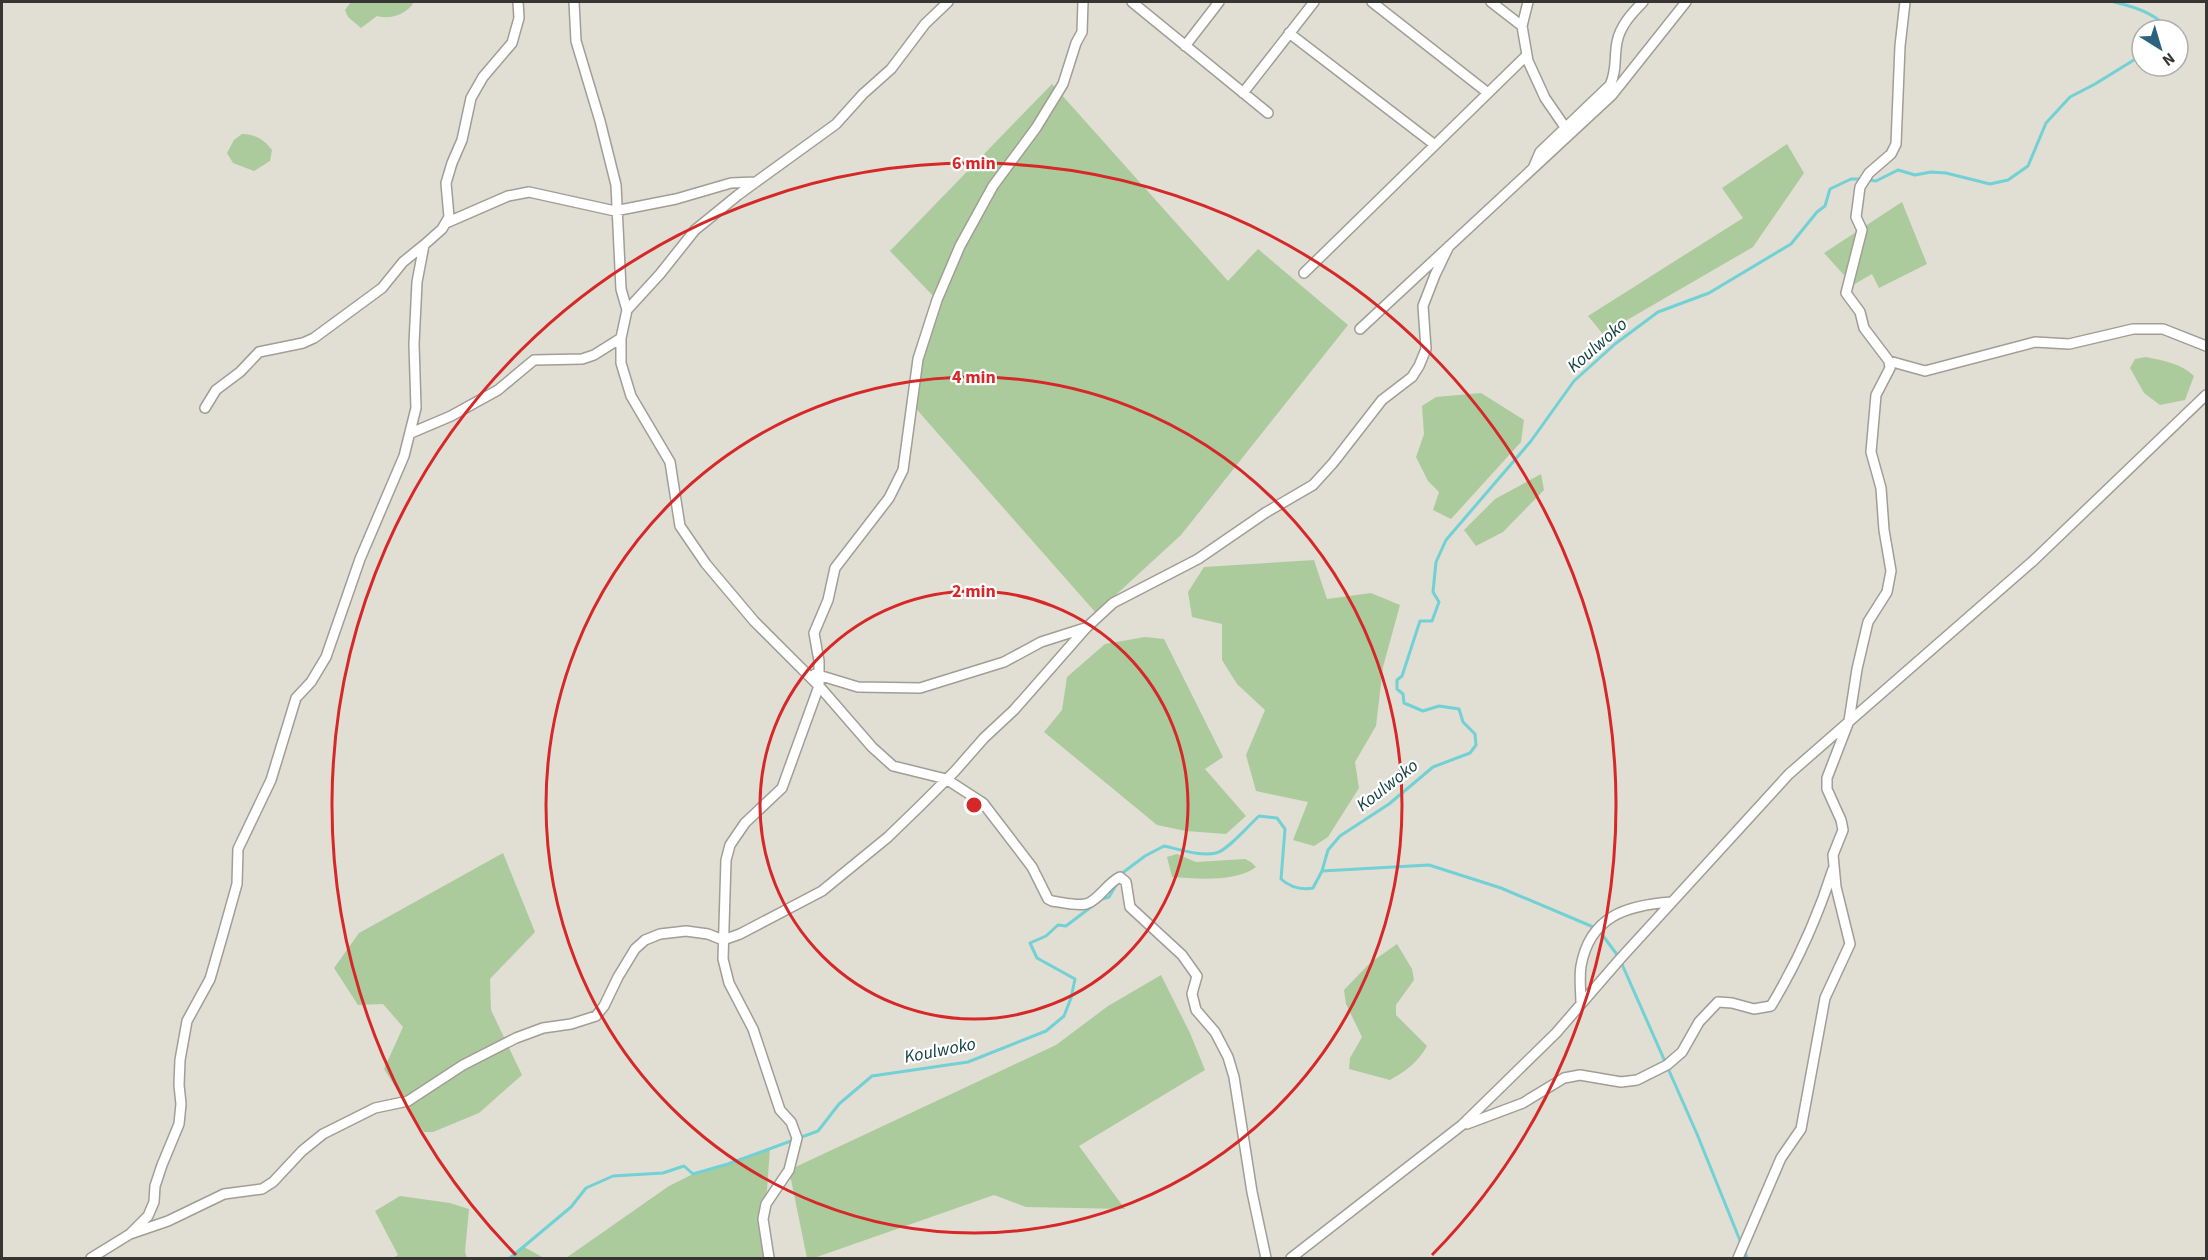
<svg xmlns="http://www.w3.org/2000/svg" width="2208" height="1260" viewBox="0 0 2208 1260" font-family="'Source Sans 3',sans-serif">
<rect width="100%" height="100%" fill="#e1ded4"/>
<path fill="#accb9d" d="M351,2H414C407,14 390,20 377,16L361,28L348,17L345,10Z
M1052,84L1228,281L1258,249L1348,325L1181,535L1096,613L911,403L937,300L890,251Z
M242,134C255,134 265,140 272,150L270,161L254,171L233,163L227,153L234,140Z
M1787,144L1804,173L1753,247L1603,334L1588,316L1743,218L1722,188Z
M1902,202L1927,264L1879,288L1872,274L1853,285L1824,253Z
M2146,357C2164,361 2180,363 2194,376L2185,400L2160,405L2144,393L2130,368L2135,359Z
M1481,393L1524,420L1521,442L1451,519L1433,510L1439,492L1428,481L1416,457L1424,434L1422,406L1436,397Z
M1541,474L1544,490L1503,532L1476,546L1464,530L1495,499Z
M1314,560L1327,599L1371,593L1400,605L1383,667L1376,726L1355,762L1359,788L1328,837L1314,846L1293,840L1308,802L1256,791L1246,755L1265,710L1237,684L1222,660V624L1192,617L1188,592L1204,567Z
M1145,637L1164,639L1223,757L1205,769L1246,816L1226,834L1186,831L1157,825L1044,732L1062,710L1067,677L1105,644Z
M503,853L535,932L490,979L491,1010L522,1075L479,1113L433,1132H424L384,1069L403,1027L383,1004L358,1005L334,968L359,933Z
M1177,854L1196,862L1245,859L1251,862L1256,867C1237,882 1196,879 1172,877L1167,857Z
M1397,944L1412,969L1414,980L1396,1005V1015L1427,1046C1418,1062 1406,1071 1390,1080L1349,1069L1350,1058L1362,1037L1346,1004L1344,990L1370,963Z
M1161,975L1190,1033L1205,1070L1079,1146L1125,1209L1026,1207L994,1195L814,1258H807L789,1170L1056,1045L1108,1006Z
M770,1148L766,1204L769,1258H566L669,1186L693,1174L728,1164Z
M400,1196L450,1203L469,1209L465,1252L467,1258H393L398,1255L375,1211Z
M524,1247L544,1258H510Z"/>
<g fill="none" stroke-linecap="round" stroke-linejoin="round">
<path stroke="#71d1d4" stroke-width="3" d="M2114,2C2132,6 2158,14 2168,30
M1868,180L1876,181L1898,170L1915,175L1931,172L1946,173L1990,184L2008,180L2028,166L2046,123L2070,97L2095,84L2142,55
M1322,871L1429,865L1501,888L1598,929L1618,956
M1121,874L1145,856L1164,846C1179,849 1200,857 1216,853C1228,850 1249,825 1259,816L1277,818L1285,829L1281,879C1290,887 1302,890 1313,888L1322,871L1328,850L1340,836L1389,804L1433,767L1470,753L1476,745L1475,734L1463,722L1459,709L1439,706L1423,711L1404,703L1403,694L1397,689V680L1402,676L1420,621H1432L1439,602L1433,592L1436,562L1446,540L1531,441L1574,381L1615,344L1658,312L1709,293L1791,244L1817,212L1825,206L1830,189L1851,179H1862
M1099,900L1109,897L1119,880
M1621,962L1697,1134L1741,1243
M1744,1249L1747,1258
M510,1258L571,1207L586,1188L613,1176L663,1173L684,1166L693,1174L728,1164L818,1131L839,1104L872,1076L968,1062L1046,1031L1064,1016L1071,998L1075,979L1037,958L1030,943L1046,936L1058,925L1066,926L1095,904"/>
<defs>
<path id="minor" d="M574,2L576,41L600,121L616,185L621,289L627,310L621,338V363L631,396L670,462L680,526L706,564L754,621L819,686L872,747L893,766L946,779L983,803L1032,867L1048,899L1052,901C1061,902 1076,906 1086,904C1099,900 1107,883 1120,877L1126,882L1130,907L1182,955L1197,976L1192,994L1196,1010L1215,1032L1228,1057L1234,1077L1252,1192L1266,1258
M1132,2L1268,113
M1372,2L1488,93
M1491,2L1522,26
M1528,2L1522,26L1528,61L1545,98L1567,130
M1289,33L1435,145
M1185,46L1219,2
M1243,93L1314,2
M1534,166L1540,152L1610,85C1617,71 1614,57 1617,42C1620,26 1632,13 1643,2
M446,223L508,196L529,192L615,211L676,199L731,183L756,182
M1304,273L1527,55
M627,310L660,274L695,230L738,195L836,124L863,94L891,69L925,24L948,2
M1360,329L1612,95L1686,2
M1889,361L1925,371L2035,342L2069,344L2133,329H2163L2206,346
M205,408L216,390L240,372L259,352L303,343L314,338L382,288L403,262L424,245
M411,433L451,416L498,390L534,360L582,359L594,355L621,338
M815,674L858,687L920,688L1004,662L1041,642L1085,628
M1581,1004C1581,992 1579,978 1581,966C1590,916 1627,905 1672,902
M1467,1124L1523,1103L1564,1078L1580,1075L1621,1082L1637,1080L1667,1065L1682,1052L1699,1022L1718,1002L1732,1003L1754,1009L1771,1006C1797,963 1818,916 1833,869
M130,1234L168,1221L224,1194L262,1189L273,1182L302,1151L323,1134L375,1108L408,1101L463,1065L516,1038L543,1028L571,1024L596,1016L604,1006L618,977L635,949L645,940L660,934L686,931L708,934L723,940L740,934L822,891L888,837L921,805L955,771L984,738L1014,710L1086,628L1113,603L1198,559L1265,513L1313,485L1333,463L1382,400L1412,377L1419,366L1426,349L1423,306L1435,275L1449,246
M91,1258L130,1234L148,1216L154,1202L155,1186L162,1165L179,1124L181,1104L179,1085L180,1060L187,1021L210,979L223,934L237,884L238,849L271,780L296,698L311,682L326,657L360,559L404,456L416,408L414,344L417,282L424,245L442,229L449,217L446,183L452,163L462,140L471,98L483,77L512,43L519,18L518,2
M769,1258L763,1219L766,1204L789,1170L797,1138L791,1122L780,1110L753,1029L729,983L723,959L726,860L730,845L745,823L782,788L819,686V661L814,633L828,600L835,568L889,498L903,470L918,359L937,300L960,246L993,186L1036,128L1063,84L1076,43L1082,32L1083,2
M1291,1258L1462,1125L1556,1033L1620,959L1789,774L2033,561L2206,395
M1738,1258L1781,1158L1801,1129L1825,998L1850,944L1836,887L1833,855L1843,830L1841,820L1827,789V778L1849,721L1857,669L1868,622L1887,592L1891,571L1884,530L1881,488L1871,452L1876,395L1890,368L1889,361L1864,328L1860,312L1846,293L1862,230L1856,217L1860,187L1869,173L1891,154L1896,144L1900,46L1905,2"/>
</defs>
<use href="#minor" stroke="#a19e95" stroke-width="12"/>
<use href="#minor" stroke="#fff" stroke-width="9"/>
</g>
<g fill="none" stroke="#d62828" stroke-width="3">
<circle cx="974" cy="805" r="214"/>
<circle cx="974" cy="805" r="428"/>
<path d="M516 1255A642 642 0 1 1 1432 1255"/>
</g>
<g text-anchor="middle" stroke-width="4.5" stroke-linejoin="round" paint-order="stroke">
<g font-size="18" font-style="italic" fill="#154243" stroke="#fff">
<text transform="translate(1597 345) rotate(-41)" y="6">Koulwoko</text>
<text transform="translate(1387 785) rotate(-38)" y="6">Koulwoko</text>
<text transform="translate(940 1050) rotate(-11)" y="6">Koulwoko</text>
</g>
</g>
<circle cx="974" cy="805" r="9" fill="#d62828" stroke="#fff" stroke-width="3"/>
<g font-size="18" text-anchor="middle" font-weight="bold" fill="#d62828" stroke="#fff" stroke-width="4.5" stroke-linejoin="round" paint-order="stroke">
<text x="974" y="169">6 min</text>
<text x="974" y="383">4 min</text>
<text x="974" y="597">2 min</text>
</g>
<rect width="2208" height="1260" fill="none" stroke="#363531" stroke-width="6"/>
<g transform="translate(2160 48) rotate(143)"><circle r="28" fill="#ffffff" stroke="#afaead" stroke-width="1.5"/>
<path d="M0-4.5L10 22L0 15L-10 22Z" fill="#2d627e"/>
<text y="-9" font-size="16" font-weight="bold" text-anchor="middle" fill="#363531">N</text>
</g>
</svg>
